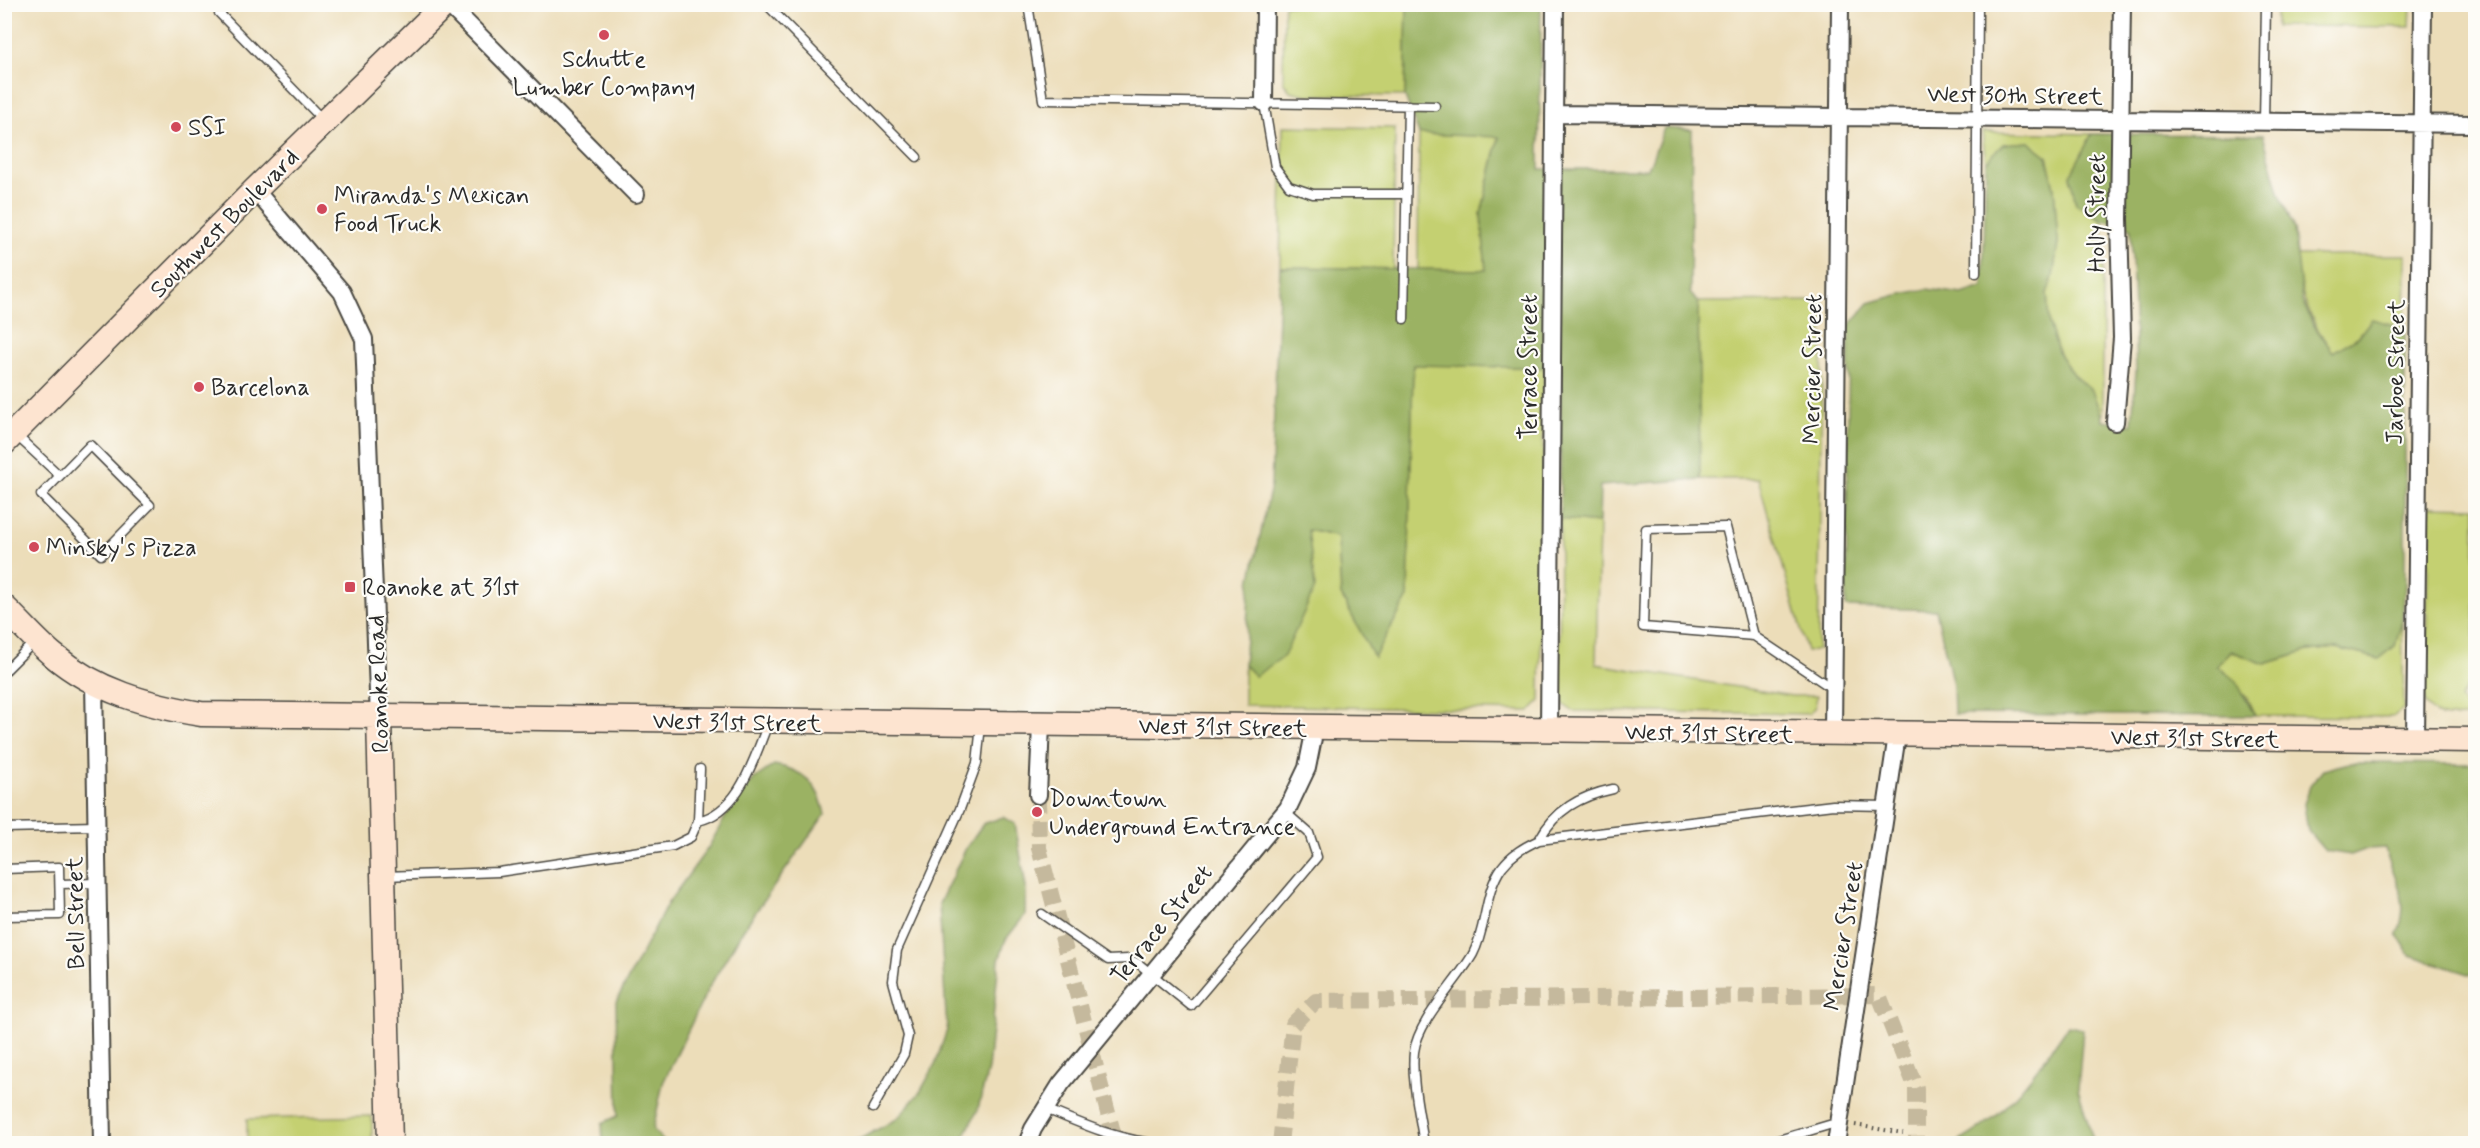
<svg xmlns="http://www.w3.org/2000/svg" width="2480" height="1148" viewBox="0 0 2480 1148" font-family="Mynerve,sans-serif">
<rect width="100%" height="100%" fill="#fdfcf7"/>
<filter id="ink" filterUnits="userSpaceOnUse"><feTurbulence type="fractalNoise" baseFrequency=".0167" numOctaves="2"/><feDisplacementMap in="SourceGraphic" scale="12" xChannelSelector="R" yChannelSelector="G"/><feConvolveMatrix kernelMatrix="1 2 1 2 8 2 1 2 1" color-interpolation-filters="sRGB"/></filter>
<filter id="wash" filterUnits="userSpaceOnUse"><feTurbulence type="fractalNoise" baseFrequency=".008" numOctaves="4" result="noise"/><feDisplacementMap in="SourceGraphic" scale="24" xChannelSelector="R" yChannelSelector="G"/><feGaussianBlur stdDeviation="1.35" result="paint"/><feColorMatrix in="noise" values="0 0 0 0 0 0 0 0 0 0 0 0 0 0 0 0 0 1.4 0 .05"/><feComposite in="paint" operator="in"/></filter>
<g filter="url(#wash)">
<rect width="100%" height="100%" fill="#ecddb9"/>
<path fill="#c4d071" stroke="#787e4e" stroke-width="1.5" d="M1284,5H1407L1405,96L1307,95L1290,91L1283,81Z
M2276,5H2411L2410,27L2276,26Z
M1283,126L1395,128L1393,269L1280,267Z
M1982,132L2092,134L2070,176L2076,204L2103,220V420L2092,391L2074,376L2059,354L2049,324L2047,293L2053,277L2058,242L2054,188L2047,156L2029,142L2003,144L1986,162Z
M1419,134L1499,136L1481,214L1486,270L1418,269Z
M2295,255H2406L2405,328L2372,319L2358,337L2333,353C2307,316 2302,299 2295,255Z
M1823,301L1818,650L1807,651L1758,479H1700L1698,302Z
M1413,365L1544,366L1540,701L1530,711L1244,705V665L1255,676L1307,530L1338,537L1341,595L1374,657L1408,597Z
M2429,506L2475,507V684L2468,686L2460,699L2472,716C2449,719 2442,722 2425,704Z
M1560,519L1599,523L1596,664L1792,696H1817L1815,707L1809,714L1573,711L1564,705L1559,693Z
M2402,621L2404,708L2393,717L2255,716L2247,698L2216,666L2231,651L2265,664L2308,651L2337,648L2379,659L2395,646Z
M372,1116V1143H247V1119Z"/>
<path fill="#9bb263" stroke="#636e47" stroke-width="1.5" d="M1407,5H1541L1539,169H1648L1664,128L1692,130L1690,293L1698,302L1700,479L1600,486L1599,523L1560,519L1561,368L1413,365L1408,597L1374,657L1341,595L1338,537L1308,530L1315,588L1284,656L1255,676L1244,665L1250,582L1271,486L1280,267L1486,270L1481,214L1499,137L1419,134L1405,96Z
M2092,134L2263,135L2280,195L2294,228L2302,300L2313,324L2333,352L2358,337L2372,319L2405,328V585L2402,621L2395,646L2379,659L2337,648L2308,651L2265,664L2231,651L2217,666L2236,681L2255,716L1954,714L1953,685L1936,610L1846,607L1849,326L1869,303L1897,295L1927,289L1962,294L1983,287L1986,162L2003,144L2029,142L2047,156L2054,188L2058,242L2053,277L2047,293L2049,324L2059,354L2074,376L2092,391L2103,420L2132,424L2136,371L2131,228L2103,220L2076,204L2070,176Z
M2349,763L2475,764V976L2410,955L2397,934C2412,899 2394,882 2385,848L2367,849L2351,855L2325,851L2308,831L2304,804L2310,786L2323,770Z
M774,765C805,770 818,784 825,814L743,930L708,989L663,1083L653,1129L665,1143H603L602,1123L618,1116L616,1002L668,903L708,848L731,807L754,779Z
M1003,817L1015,824L1026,887L1025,915L1006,939L999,960L988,1069L978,1109L961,1143H842L860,1139L897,1119L920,1092L935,1065L947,1030L939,904L966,848L983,824Z
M2068,1026L2083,1029L2078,1089L2094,1143H1956C2006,1117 2037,1071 2068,1026Z"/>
</g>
<g filter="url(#ink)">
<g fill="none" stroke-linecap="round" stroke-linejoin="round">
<path stroke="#c5b99d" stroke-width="16" stroke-dasharray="16 8" stroke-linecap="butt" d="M1038,795L1039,848L1116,1144
M1280,1144L1293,1024L1316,1001L1879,995L1916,1088V1144"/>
<defs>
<path id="lane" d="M228,4L219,13L323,120
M766,4L917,157
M1028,4L1043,100L1435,106
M1264,103L1275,167L1289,186L1313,194H1406
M2264,122L2266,4
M1976,273L1978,4
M1404,319L1408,105
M16,435L59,475
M90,445L150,505L101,555L41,495Z
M1754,636L1643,627L1646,529L1726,527L1754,636L1833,689
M4,672L35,641
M698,821C740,811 753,760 768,724
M4,828L97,826
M1539,840C1555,810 1580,796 1613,789
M4,869L59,867L60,915L4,916
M384,876L499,872L673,846L691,837L698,821L700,769
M60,884L98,883
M1042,914L1108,960L1128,959L1139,964L1191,1006L1317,857L1309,833L1285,812
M873,1108L904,1054L908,1036L893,981L897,950L960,809L977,763L981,725
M1046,1109C1084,1125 1120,1141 1162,1144
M1283,1144H1315
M1424,1144C1420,1117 1411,1079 1414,1052C1418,1020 1457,982 1473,954C1487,927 1484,892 1502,867C1512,854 1524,847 1539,840L1833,805L1887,806
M1765,1144L1839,1122"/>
<path id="street" d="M448,4L636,194
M1264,103L1265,4
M1554,114L2476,124
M255,190L342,292L364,339L379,718
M2115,422L2122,338L2119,219L2122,4
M94,682L102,1144
M1549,731L1555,4
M1833,734L1840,4
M2415,740L2423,4
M1038,795L1041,725
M1027,1144L1033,1129L1061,1084L1288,808L1307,768L1315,728
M1836,1144L1897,735"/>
<path id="secondary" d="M4,443L255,190L445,4
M4,607C21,623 36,641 53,655C96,691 147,705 201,714L2476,740
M379,718L390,1144"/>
</defs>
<use href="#lane" stroke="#484640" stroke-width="11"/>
<use href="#street" stroke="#484640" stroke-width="20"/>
<use href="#secondary" stroke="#484640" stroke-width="27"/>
<path stroke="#484640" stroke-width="4" stroke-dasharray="1.5 4.5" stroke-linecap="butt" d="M1855,1125L1903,1133"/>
<use href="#lane" stroke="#fff" stroke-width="8"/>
<use href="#street" stroke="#fff" stroke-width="16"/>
<use href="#secondary" stroke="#fde4d0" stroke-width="24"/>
</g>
</g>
<g fill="#d1495b" stroke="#fdfcf7" stroke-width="2">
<circle cx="604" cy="35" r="6"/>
<circle cx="176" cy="127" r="6"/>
<circle cx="322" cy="209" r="6"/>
<circle cx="199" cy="387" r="6"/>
<circle cx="34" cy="547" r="6"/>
<rect x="344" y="581" width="12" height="12" rx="3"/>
<circle cx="1037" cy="812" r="6"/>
</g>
<g text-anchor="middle" stroke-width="4.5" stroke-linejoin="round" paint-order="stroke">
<g font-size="24" fill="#2b2b2b" stroke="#fdfcf7" text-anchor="start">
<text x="604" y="67" text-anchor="middle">Schutte<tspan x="604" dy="28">Lumber Company</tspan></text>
<text x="188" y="135">SSI</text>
<text x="334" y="203">Miranda's Mexican<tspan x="334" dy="28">Food Truck</tspan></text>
<text x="211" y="395">Barcelona</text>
<text x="46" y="555">Minsky's Pizza</text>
<text x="362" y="595">Roanoke at 31st</text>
<text x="1049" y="806">Downtown<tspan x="1049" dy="28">Underground Entrance</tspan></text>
</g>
<g font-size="24" fill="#2b2b2b" stroke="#fdfcf7">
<text transform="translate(2015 95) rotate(1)" y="8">West 30th Street</text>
<text transform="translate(2096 213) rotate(-90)" y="8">Holly Street</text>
<text transform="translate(224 223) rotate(-45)" y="8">Southwest Boulevard</text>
<text transform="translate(1528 367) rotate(-90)" y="8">Terrace Street</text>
<text transform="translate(1812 369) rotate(-89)" y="8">Mercier Street</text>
<text transform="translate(2395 372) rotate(-89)" y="8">Jarboe Street</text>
<text transform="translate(378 684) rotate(-92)" y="8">Roanoke Road</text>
<text transform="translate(737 722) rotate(1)" y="8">West 31st Street</text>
<text transform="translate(1223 727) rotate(1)" y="8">West 31st Street</text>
<text transform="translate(1709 733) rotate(1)" y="8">West 31st Street</text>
<text transform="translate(2195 738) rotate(1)" y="8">West 31st Street</text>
<text transform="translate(75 913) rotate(-91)" y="8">Bell Street</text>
<text transform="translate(1161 924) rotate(-51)" y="8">Terrace Street</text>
<text transform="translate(1843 936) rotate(-81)" y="8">Mercier Street</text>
</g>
</g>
<rect width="2480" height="1148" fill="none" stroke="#fdfcf7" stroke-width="24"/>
</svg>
